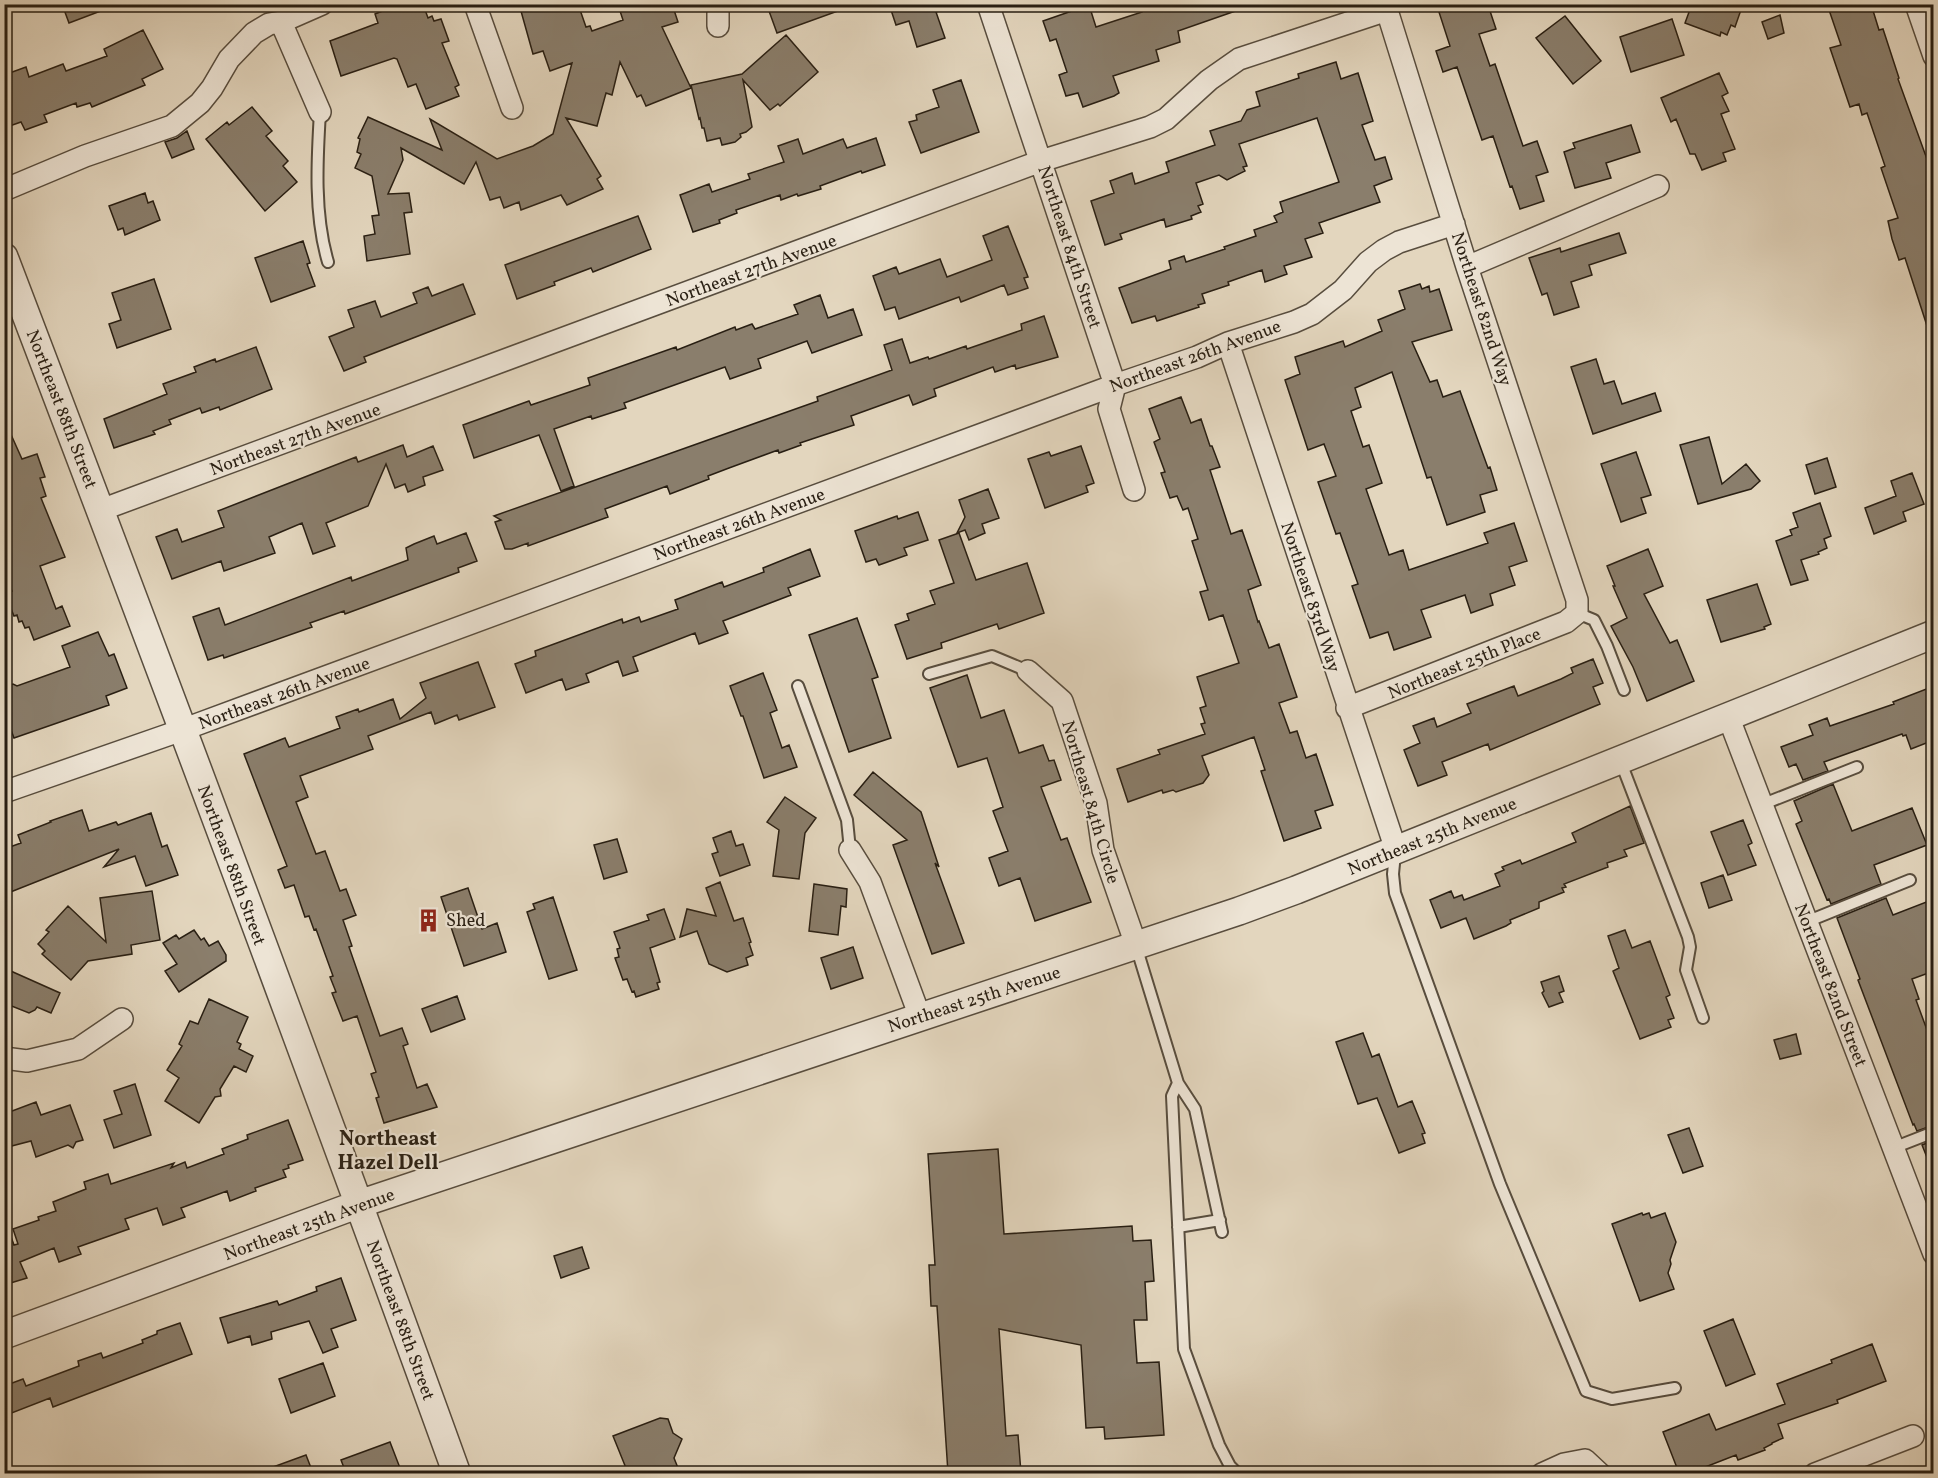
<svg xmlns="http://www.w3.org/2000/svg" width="1938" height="1478" viewBox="0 0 1938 1478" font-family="Vollkorn,serif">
<rect width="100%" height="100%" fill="#e3d6be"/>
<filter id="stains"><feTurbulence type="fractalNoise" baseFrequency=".00333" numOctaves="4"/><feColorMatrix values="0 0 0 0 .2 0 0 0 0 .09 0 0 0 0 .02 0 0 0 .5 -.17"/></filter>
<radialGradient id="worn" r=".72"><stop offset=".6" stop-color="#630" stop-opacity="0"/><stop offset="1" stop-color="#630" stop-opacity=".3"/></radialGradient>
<path fill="#8a7e6c" stroke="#291f13" stroke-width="1.5" d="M62,4H114V6L69,23Z
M400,4H423L428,18L432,16L434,21L441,19L449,41L442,43L459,85L455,87L459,96L426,109L416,84L408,87L397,59L394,58L341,76L330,41L378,23L375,14Z
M519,4H578L586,27L590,26L592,31L623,20L620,11L637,4H672L678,22L662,27L691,88L646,106L641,95L637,97L620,62L612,95L606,93L597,126L566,118L601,176L597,179L603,189L567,205L561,195L521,210L519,202L504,208L500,197L490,200L476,162L464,184L401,148L403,160L388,194L409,193L412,212L404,213L410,254L367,261L364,236L375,234L372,216L379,215L372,176L355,168L361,154L357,152L360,139L358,138L368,117L442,150L430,119L497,159L533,146L553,134L572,63L550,71L543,51L533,54Z
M774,4H849V7L777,33L769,11L775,9Z
M889,4H948L949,7L936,12L945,38L917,47L909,21L896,25Z
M1140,4H1246L1247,7L1178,31L1180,42L1156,50L1159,61L1113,76L1119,93L1114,96L1083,107L1078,93L1066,96L1059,75L1067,72L1056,39L1050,41L1043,21L1089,5L1096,27L1142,12Z
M1451,4H1469L1471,10L1488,5L1496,29L1479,34L1490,66L1495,64L1523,146L1537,141L1548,172L1536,176L1544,201L1520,209L1512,186L1510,187L1493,136L1482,140L1457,67L1443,72L1436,51L1450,46L1438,9Z
M1692,4H1743L1735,27L1731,25L1727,35L1721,32L1720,36L1685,23Z
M1827,4H1871L1879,30L1883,29L1899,78L1898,79L1932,173H1931L1934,181V334L1930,335L1905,258L1899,260L1892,239L1888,221L1898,218L1881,168L1885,166L1867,113L1862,115L1859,104L1850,107L1830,48L1841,45Z
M1780,15L1784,33L1768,39L1762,22Z
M1565,16L1601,61L1573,84L1536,38Z
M1672,19L1684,55L1631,72L1620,37Z
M143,30L163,69L142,79L145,85L92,107L90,103L77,107L76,103L44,115L47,122L25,130L21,122L4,128V75L26,67L29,77L63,64L66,71L107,56L104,49Z
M786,35L818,72L780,106L778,104L770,110L743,80L752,127L746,132L740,134L741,137L735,142L722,145L720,138L707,141L704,128H702L700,118L699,119L691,85L742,74Z
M1336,62L1341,79L1358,73L1373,121L1362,125L1375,160L1385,157L1392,179L1374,186L1380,202L1319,223L1323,233L1305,239L1312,257L1284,266L1287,274L1265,282L1262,270L1228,282L1229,285L1202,294L1205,303L1198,305L1199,307L1157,321L1155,316L1132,323L1119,288L1171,269L1169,261L1184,256L1186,262L1225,249L1224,247L1256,236L1254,230L1277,222L1274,216L1283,212L1280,202L1339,182L1317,118L1239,144L1247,166L1243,167L1245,171L1227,180L1219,175L1196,183L1203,204L1198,206L1201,212L1191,216L1192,219L1166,227L1164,219L1120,234L1122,239L1105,245L1091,201L1114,193L1110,181L1132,173L1135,184L1169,172L1166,162L1215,145L1210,131L1241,121L1247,110L1260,106L1256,92L1299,78L1298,74Z
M1719,73L1728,93L1722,96L1729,111L1721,114L1735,149L1723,153L1726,161L1702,170L1695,154H1690L1676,119L1671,122L1661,98Z
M961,80L979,132L921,153L909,122L917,120L916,115L939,107L933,90Z
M252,107L272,131L266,136L288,161L283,166L297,182L265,211L206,139L227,122L229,125Z
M1631,125L1640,152L1606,163L1611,178L1575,188L1564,152L1575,148L1573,143Z
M187,131L194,149L172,158L165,142L177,138Z
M876,138L885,165L862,173L861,171L820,186L821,189L798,196L797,194L781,200L780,195L736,210L737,213L719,220L720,223L693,232L680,195L709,184L712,192L750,179L748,174L784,162L778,146L798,139L803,154L843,139L847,148Z
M145,193L148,203L153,201L160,220L125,235L123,228L118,230L109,206Z
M638,216L651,249L593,272L591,268L554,282L555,285L517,299L505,265Z
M1008,226L1028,277L1024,278L1028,288L1008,295L1004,285L961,302L959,297L899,319L895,307L885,310L873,276L896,267L899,274L940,259L947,277L992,260L983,236Z
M1619,233L1626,253L1589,265L1592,275L1571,282L1579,307L1554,315L1547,293L1542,295L1529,258L1560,248L1561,252Z
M303,241L310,263L307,264L315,286L271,302L255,258Z
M154,279L171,329L117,348L109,324L121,320L112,293Z
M463,284L475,314L364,357L366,362L344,371L329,337L354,327L348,310L375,301L381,317L417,303L413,293L428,287L432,296Z
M1420,284L1422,289L1429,286L1430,292L1439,289L1452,330L1412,342L1430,382L1437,380L1443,397L1460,391L1488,468L1490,467L1497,490L1480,495L1485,512L1447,525L1431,477L1427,478L1392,372L1355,388L1361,407L1351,411L1363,447L1369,445L1382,483L1366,489L1389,555L1403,550L1409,570L1488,543L1484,533L1514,523L1527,561L1509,567L1515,585L1490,594L1493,605L1471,613L1465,595L1421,610L1431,637L1394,650L1388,632L1370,638L1352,586L1358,584L1340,533L1336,534L1318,482L1336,476L1324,444L1308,450L1285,380L1300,374L1295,357L1343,341L1345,347L1382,331L1378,320L1405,309L1399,291Z
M820,295L828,318L853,309L862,335L812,353L807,341L758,359L761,368L730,379L725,367L624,403L626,408L592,419L591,416L554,429L574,486L561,491L539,435L474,458L463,425L529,401L531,405L590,385L588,378L676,347L677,350L735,327L736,330L752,324L755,329L798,314L794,305Z
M1044,316L1058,357L1016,369L1015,365L995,372L993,367L934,389L936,396L913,405L909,395L851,416L854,425L800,443L801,445L779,453L778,450L729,468L708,476L709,479L670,494L667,486L605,509L608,517L528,546V543L512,549H505L495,522L501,520L494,516L818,401L817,397L892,370L884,345L902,339L910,363L928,357L929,359L966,346L967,349L1022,330L1021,324Z
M256,347L272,389L220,410L219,407L202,413L200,408L169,420L171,424L153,431L155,434L114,448L104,419L167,394L163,384L196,372L194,367L215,359L216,362Z
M1596,359L1604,384L1614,381L1622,404L1655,393L1661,411L1593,434L1571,367Z
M1181,397L1191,423L1201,419L1210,446H1212L1220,467L1210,470L1231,534L1242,530L1261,585L1248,590L1258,622L1259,621L1269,648L1279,644L1297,697L1279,703L1290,733L1297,731L1306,758L1316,754L1333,805L1315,811L1321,828L1284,841L1261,771L1265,770L1254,737L1202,756L1209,775L1203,783L1176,792L1173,790L1163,793L1162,790L1128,802L1117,769L1160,754L1158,750L1205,734L1201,724L1205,723L1200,708L1206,706L1197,677L1239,663L1223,615L1209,620L1200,592L1208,590L1192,541L1198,539L1188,508L1183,510L1177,496L1170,498L1161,473L1165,472L1154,442L1160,439L1149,409Z
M4,419L22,459L37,454L45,477L40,478L46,496L41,498L65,557L40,566L56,609L62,606L70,626L34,640L29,627L25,628L22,621L19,622L17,615L14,616L5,594L12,591L4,573Z
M1709,437L1722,484L1746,464L1760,481L1751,489L1698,504L1680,445Z
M403,445L407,457L433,446L443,470L423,477L425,485L408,492L405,484L395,488L386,464L368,506L326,523L335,546L313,554L302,523L269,537L275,553L224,571L221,561L172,579L156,537L177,529L182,542L224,527L218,511L356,457L358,462Z
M1081,446L1094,483L1086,486L1088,492L1045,508L1028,459L1049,452L1051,456Z
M1636,452L1651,495L1641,498L1646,513L1621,522L1601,464Z
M1827,458L1836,487L1815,494L1806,465Z
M1912,473L1924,504L1903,512L1906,521L1874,534L1865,508L1896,496L1891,481Z
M988,489L999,518L982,524L985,533L969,540L965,530L957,533L965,517L959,500Z
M1820,503L1831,536L1824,539L1827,548L1818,552L1819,554L1801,560L1808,580L1791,585L1776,541L1792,535L1790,530L1798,527L1793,513Z
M918,512L928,540L904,548L907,555L879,565L876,559L866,562L855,531L897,516L898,519Z
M466,533L477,561L458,568L459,572L345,614L344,611L310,623L312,627L224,658L223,655L208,660L193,617L219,608L225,625L351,577L352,581L408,560L406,548L414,544L434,536L437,544Z
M959,533L976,580L1027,563L1044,613L999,629L997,624L941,643L942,648L907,659L895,625L909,620L907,614L935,604L930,591L954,583L939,540Z
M810,549L820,576L788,588L791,595L723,621L728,633L699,644L695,633L633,657L638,671L623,676L618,661L586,674L589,682L566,690L562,679L526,693L515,664L536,656L535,651L622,619L623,623L639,617L641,622L678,609L675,600L722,582L724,587L764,572L763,568Z
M1648,549L1663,586L1644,594L1670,643L1677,640L1694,681L1647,701L1633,667L1611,626L1627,618L1613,586H1615L1607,566Z
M1757,584L1771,624L1764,627L1765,629L1721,642L1707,600Z
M857,618L878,677L872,679L891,738L849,752L809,635Z
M98,632L109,656L114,654L127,688L106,696L109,705L14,738L4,711V687L13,684L17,686L70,667L62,646Z
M1593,659L1603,683L1593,687L1600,704L1490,750L1488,744L1442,762L1447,775L1418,786L1404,750L1420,743L1413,726L1434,718L1437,727L1471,713L1467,704L1514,686L1518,696L1561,679L1573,673L1571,668Z
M478,662L495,707L459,720L457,715L435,724L431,712L368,736L373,749L300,776L308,797L296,802L316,854L325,851L340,891L346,889L355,913L356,915L343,920L352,946L349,947L380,1036L402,1028L408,1044L403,1046L417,1088L427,1084L437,1107L384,1123L376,1098L379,1097L371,1074L376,1072L357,1016L343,1021L332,993L336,992L330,977L333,976L316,929L314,930L309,916L305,917L294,885L285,888L278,870L287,866L244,754L285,738L289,747L340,728L336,717L358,709L359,712L393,699L400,719L426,698L420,683Z
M763,673L777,710L770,713L782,748L789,745L797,767L764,778L743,716H741L730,686Z
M967,675L981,718L1004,710L1019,753L1043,745L1049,761L1054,760L1061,780L1041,787L1061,840L1067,838L1091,902L1035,921L1020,878L999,886L989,858L1008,851L993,811L1003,807L987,758L958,767L930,688Z
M1934,686V740L1911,749L1906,735L1903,736L1902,734L1824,762L1828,771L1803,780L1796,764L1789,767L1781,747L1813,735L1809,725L1827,718L1830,726L1894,704L1893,702Z
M873,772L921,812L939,867L935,863L964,943L932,954L893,845L907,840L854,795Z
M1833,784L1852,831L1912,808L1927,845L1874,865L1881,884L1831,904L1829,899L1827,900L1796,824L1802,821L1794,801Z
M785,797L816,818L805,833L799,879L773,876L779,830L767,822Z
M1630,806L1644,843L1624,850L1627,856L1607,863L1608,867L1564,884L1566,887L1562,888L1564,892L1539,902V908L1510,920L1511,923L1506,926L1474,939L1466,918L1441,928L1430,900L1451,891L1454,898L1462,895L1464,900L1500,886L1495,874L1504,870L1502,867L1520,860L1522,864L1576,842L1572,833Z
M82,810L89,831L116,822L118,825L151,813L162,847L167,845L178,875L146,886L135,856L104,867L119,849L8,893L4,884V849L21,843L18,835L51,822L50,821Z
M1743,820L1752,843L1748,845L1756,865L1728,875L1711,832Z
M731,831L736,846L743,844L750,865L720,876L712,854L718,852L713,838Z
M617,839L627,872L604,879L594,845Z
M1723,875L1732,900L1709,908L1701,883Z
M720,882L734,921L743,918L751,942L749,943L753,955L746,958L748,965L727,972L709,964L697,931L680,937L687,909L716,916L706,888Z
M814,884L847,889L846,907L841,906L838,935L809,931Z
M468,888L482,929L497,923L506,952L464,966L441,897Z
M152,891L160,940L131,945L132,954L88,961L71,980L42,954L45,951L38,944L49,932L46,930L68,906L106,942L100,898Z
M553,897L577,970L549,979L527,912L535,909L533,904Z
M1886,898L1893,915L1934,899V971L1912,979L1919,999L1916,1000L1934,1049V1125L1917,1131L1914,1124L1913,1125L1858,980L1860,979L1837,918Z
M664,909L675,939L650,948L660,982L657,983L659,989L636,997L634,991L632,992L627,979L623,980L615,958L619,957L617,949L620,948L614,932L649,920L647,915Z
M194,930L201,940L204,938L209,946L218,941L226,955V961L179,992L165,971L177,964L163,943L176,935L179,939Z
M1625,930L1632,948L1650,941L1670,995L1666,997L1674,1018L1668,1020L1671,1027L1640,1039L1613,971L1619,968L1608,936Z
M853,947L863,978L831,989L821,958Z
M4,968L60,993L51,1013L37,1007L35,1010L29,1013L4,1003Z
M1559,976L1564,991L1559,993L1563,1002L1549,1007L1542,993L1544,991L1541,982Z
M457,996L465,1019L431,1032L422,1009Z
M209,999L248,1017L237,1042L241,1044L239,1049L253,1056L246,1072L234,1066L220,1089L221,1096L215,1097L199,1123L165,1101L179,1078L167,1070L182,1046L179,1044L190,1021L198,1024Z
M1363,1033L1372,1057L1379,1054L1398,1107L1412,1101L1425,1133L1422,1134L1425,1143L1399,1153L1377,1098L1358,1104L1336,1042Z
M1796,1034L1801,1054L1780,1059L1774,1040Z
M135,1084L151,1135L114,1148L104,1120L122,1114L114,1091Z
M36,1102L41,1115L70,1105L83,1140L76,1142L73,1148L68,1145L36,1157L31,1141L4,1148V1114Z
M288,1120L303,1160L288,1165L289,1168L283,1170L286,1177L255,1188L256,1191L230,1201L227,1191L181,1208L185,1217L163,1225L157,1208L125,1219L129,1229L78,1247L81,1254L59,1262L54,1248L20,1262L27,1278L4,1285V1224L6,1223L14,1245L18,1244L13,1229L39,1220L38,1217L56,1211L53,1202L86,1189L84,1182L108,1174L111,1184L174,1163L171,1168L185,1162L187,1168L224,1154L222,1149L248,1139L247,1135Z
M1689,1128L1703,1166L1683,1173L1668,1135Z
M1934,1140V1170H1932L1922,1145Z
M998,1149L1004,1234L1132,1226L1133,1241L1151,1240L1154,1281L1145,1282L1147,1320H1134L1137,1363L1159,1362L1164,1435L1105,1439L1104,1427L1086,1428L1081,1345L999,1329L1006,1436L1018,1435L1021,1473H948L937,1306H931L929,1265H935L928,1154Z
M1642,1213L1643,1215L1649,1213L1651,1218L1665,1213L1676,1242L1670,1260L1671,1264L1668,1273L1674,1289L1640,1301L1612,1224Z
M582,1247L589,1268L561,1278L554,1256Z
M341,1278L356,1320L331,1329L338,1347L323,1353L309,1321L271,1332L272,1339L252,1345L250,1336L228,1343L220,1318L277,1301L279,1305L317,1291L316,1287Z
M1733,1319L1755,1374L1726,1386L1704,1331Z
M180,1323L192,1354L53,1407L50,1398L4,1416V1386L23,1379L26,1386L79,1366L78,1361L101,1353L103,1358L143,1343L142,1340L157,1334V1331Z
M1872,1344L1886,1381L1837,1400L1838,1403L1778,1424L1783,1438L1772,1443V1444L1764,1448L1765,1450L1738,1460L1736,1455L1690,1473H1679L1663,1432L1709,1414L1716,1430L1785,1404L1777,1384L1832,1363L1831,1360Z
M323,1363L335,1396L291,1413L279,1379Z
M660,1418L668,1419L673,1433L682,1439L674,1458L680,1473H628L613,1436Z
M390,1442L400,1468L385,1473H346L341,1460Z
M306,1455L313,1473H262V1471Z"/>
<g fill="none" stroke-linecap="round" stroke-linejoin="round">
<defs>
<path id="service" d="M320,112C317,161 314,215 328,262
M1577,613L1594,620L1607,646L1624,690
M929,674L992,656L1028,671
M798,686L847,820L850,850
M1620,760L1688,937L1690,947L1686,970L1703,1018
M1761,805L1857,767
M1395,853L1393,874L1395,893L1500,1184L1586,1391L1612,1399L1675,1388
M1806,922L1910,880
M1136,946L1178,1083L1195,1109L1222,1232
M1178,1083L1172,1096L1184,1349L1219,1445L1230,1466L1238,1474
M1893,1148L1934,1132
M1178,1227L1220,1220"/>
<path id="minor" d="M475,4L512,108
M988,4L1115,385L1109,409L1134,490
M1916,4L1934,56
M281,22L320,112
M718,26V4
M4,190L85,156L172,126L200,103L212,88L229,59L254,33L269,24L281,22L322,4
M1467,267L1658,186
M1228,343L1396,850
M101,510L1041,161L1150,127L1166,119L1209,80L1239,59L1387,10
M1028,671L1062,701L1096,803L1103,850L1136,945
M1347,708L1566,622L1577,613V600L1467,267L1385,4
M1728,716L1934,1254
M4,792L182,730L1115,385L1197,357L1228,343L1294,322L1312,314L1343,290L1368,262L1384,250L1399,242L1454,224
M850,850L870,882L920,1017
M4,1058L27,1061L78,1049L122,1019
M1542,1474L1564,1464L1585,1460L1600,1474
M1815,1474L1913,1436"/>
<path id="tertiary" d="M4,257C158,661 310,1067 457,1474
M4,1335L359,1204L1239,911L1296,890L1934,634"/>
</defs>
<use href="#service" stroke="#584d3e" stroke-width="14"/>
<use href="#minor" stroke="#584d3e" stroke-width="24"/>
<use href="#tertiary" stroke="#584d3e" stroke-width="30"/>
<use href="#service" stroke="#ede4d5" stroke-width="10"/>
<use href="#minor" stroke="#ede4d5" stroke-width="21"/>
<use href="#tertiary" stroke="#ede4d5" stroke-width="27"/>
</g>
<defs>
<symbol id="building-bare" viewBox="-9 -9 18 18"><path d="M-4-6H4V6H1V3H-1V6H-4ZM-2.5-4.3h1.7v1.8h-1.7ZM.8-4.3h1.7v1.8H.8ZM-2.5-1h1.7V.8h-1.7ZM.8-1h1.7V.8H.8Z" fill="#8f2418" stroke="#ede4d5" stroke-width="2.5" paint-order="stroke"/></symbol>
</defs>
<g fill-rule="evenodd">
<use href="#building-bare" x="412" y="904" width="33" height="33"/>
</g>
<g text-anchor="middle" stroke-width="4.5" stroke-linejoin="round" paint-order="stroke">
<g font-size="18" fill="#291f13" stroke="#ede4d5">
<text transform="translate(1070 247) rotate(72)" y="6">Northeast 84th Street</text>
<text transform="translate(751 270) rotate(-20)" y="6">Northeast 27th Avenue</text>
<text transform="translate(1482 309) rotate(72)" y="6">Northeast 82nd Way</text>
<text transform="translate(1195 356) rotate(-20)" y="6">Northeast 26th Avenue</text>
<text transform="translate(62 409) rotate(69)" y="6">Northeast 88th Street</text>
<text transform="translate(295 439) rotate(-20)" y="6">Northeast 27th Avenue</text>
<text transform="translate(739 524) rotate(-20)" y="6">Northeast 26th Avenue</text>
<text transform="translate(1311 597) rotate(72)" y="6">Northeast 83rd Way</text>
<text transform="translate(1464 663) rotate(-22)" y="6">Northeast 25th Place</text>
<text transform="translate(284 693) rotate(-20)" y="6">Northeast 26th Avenue</text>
<text transform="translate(1091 802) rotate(74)" y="6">Northeast 84th Circle</text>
<text transform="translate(1432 836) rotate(-22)" y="6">Northeast 25th Avenue</text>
<text transform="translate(232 865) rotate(70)" y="6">Northeast 88th Street</text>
<text transform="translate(1831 985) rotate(69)" y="6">Northeast 82nd Street</text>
<text transform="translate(974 999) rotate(-18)" y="6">Northeast 25th Avenue</text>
<text transform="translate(309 1224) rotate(-20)" y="6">Northeast 25th Avenue</text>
<text transform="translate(401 1320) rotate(70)" y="6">Northeast 88th Street</text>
</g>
<g font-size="18" fill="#291f13" stroke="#ede4d5" text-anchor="start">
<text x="446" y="926">Shed</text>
</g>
<g font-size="21" font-weight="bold" fill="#291f13" stroke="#ede4d5">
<text x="388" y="1145">Northeast<tspan x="388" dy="24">Hazel Dell</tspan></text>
</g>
</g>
<rect width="1938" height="1478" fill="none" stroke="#e3d6be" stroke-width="24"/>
<rect x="6" y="6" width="1926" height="1466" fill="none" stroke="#291f13" stroke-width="3"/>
<rect x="12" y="12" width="1914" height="1454" fill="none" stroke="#291f13" stroke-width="1.5"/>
<rect width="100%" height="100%" filter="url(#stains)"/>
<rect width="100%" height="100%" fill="url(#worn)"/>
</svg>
